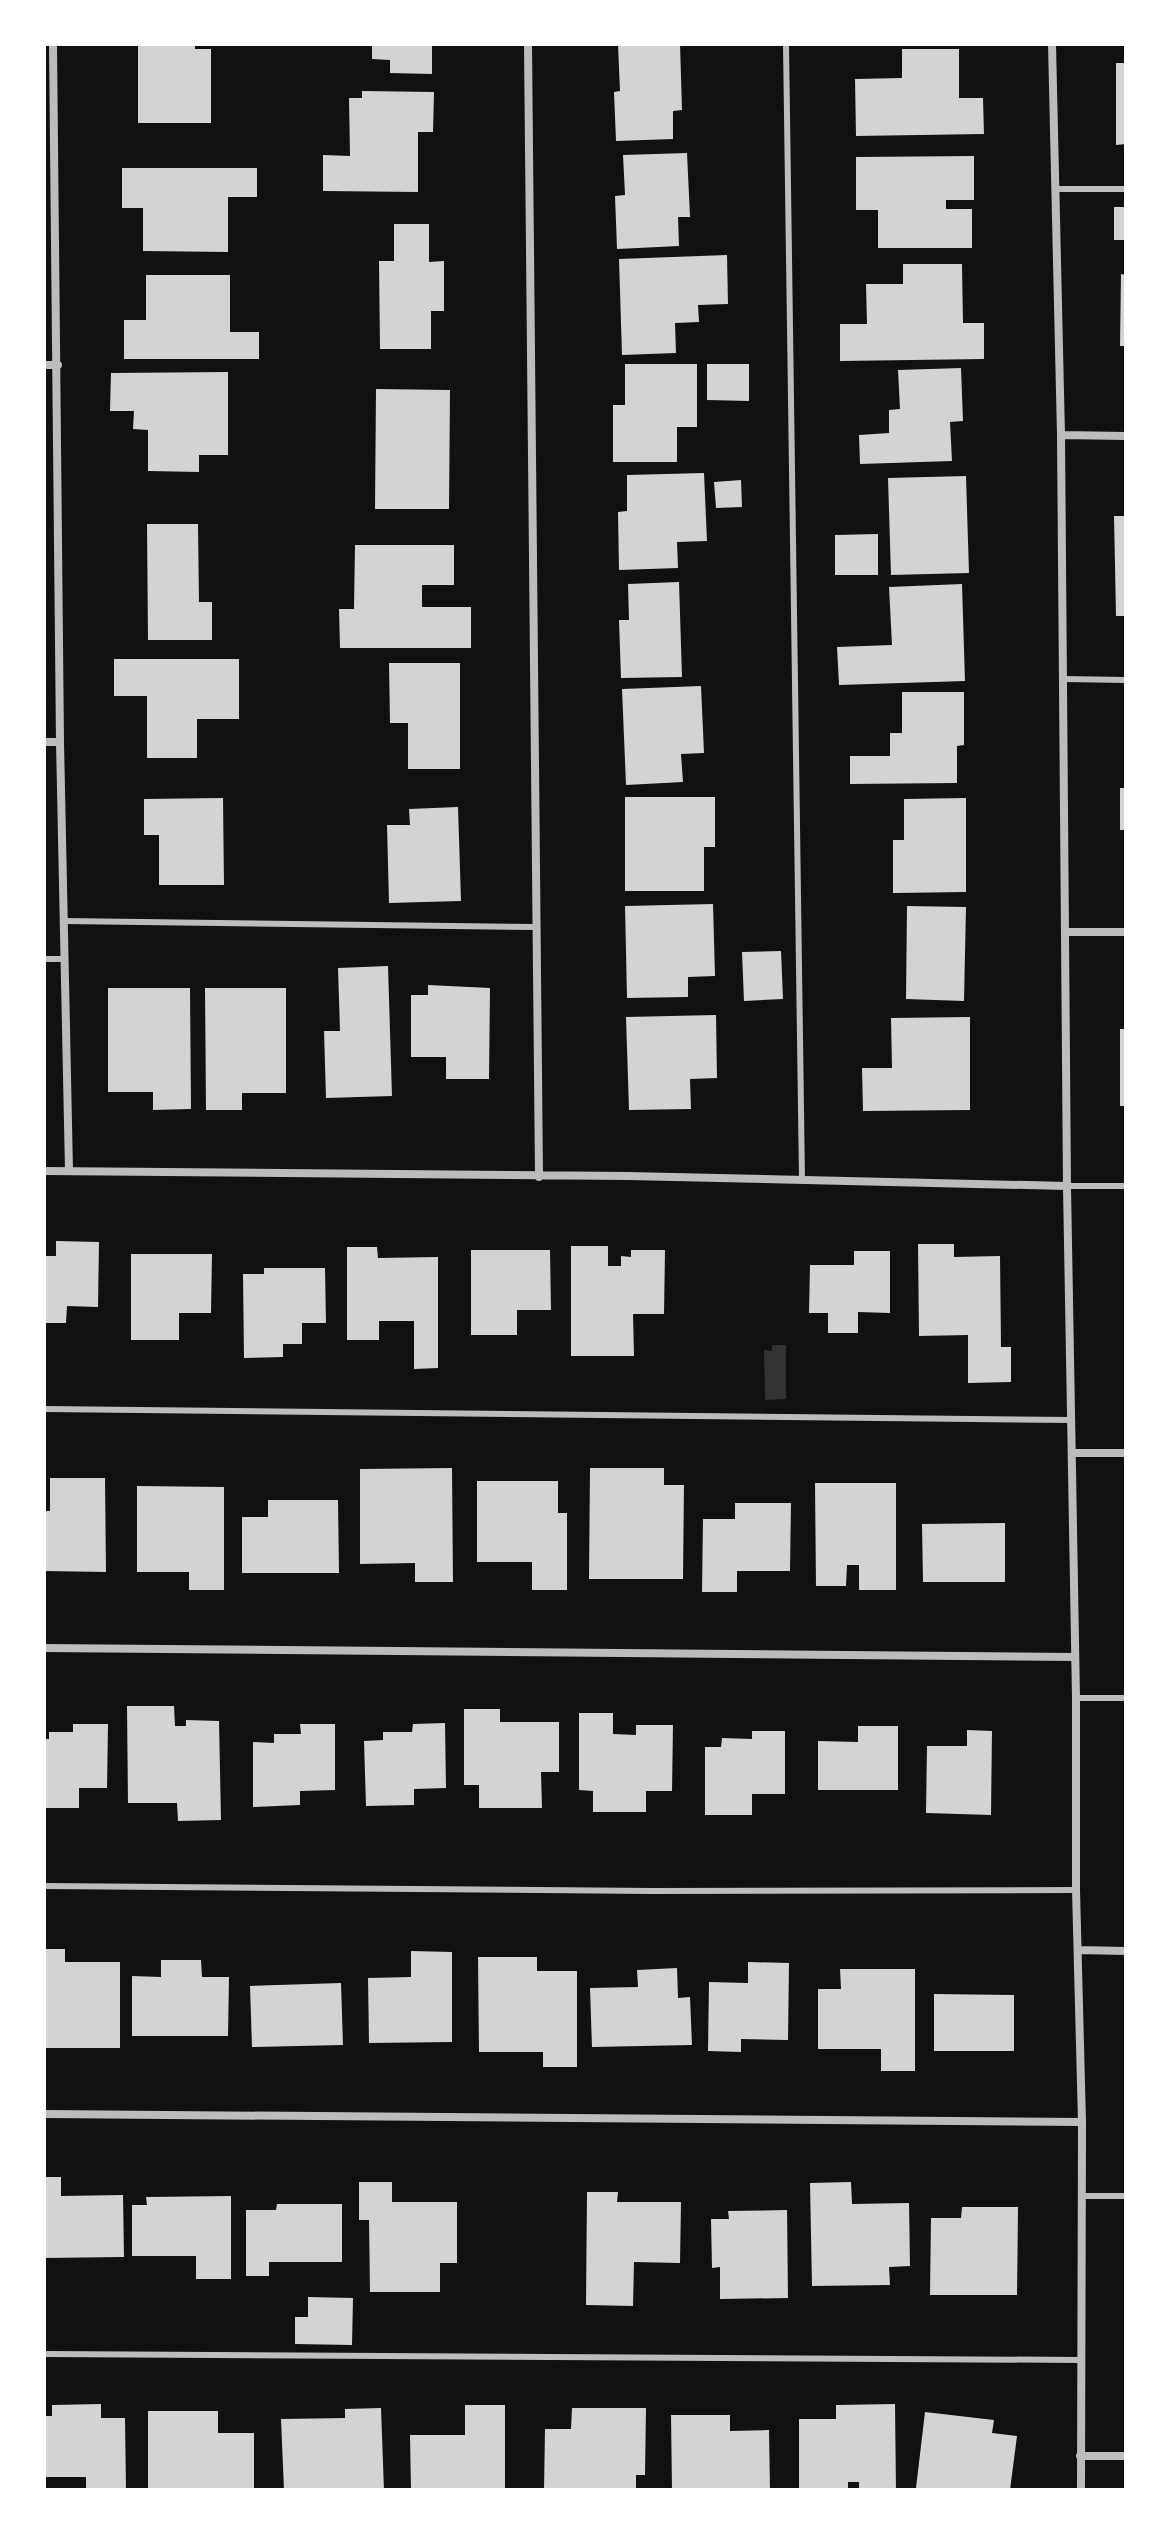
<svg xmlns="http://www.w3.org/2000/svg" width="1170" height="2534" viewBox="0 0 1170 2534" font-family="Overpass,sans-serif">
<rect width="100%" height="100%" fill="#111"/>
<path fill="#333" d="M772,1345H786V1399L765,1400L764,1350L772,1351Z"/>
<path fill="#d3d3d3" d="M138,44H195V49H211V123H138Z
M372,44H432V74L390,73V60L372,59Z
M680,44L682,110L673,111V139L616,141L614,92L620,91L618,45Z
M902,49H959V98H983L984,134L856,136L855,79L902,78Z
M1116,63H1126V144L1116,145Z
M362,91L434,92L433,132H418V192L323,191V155L350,156L349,98H362Z
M687,153L690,217H678L679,246L617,249L615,196L625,195L623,155Z
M974,156V200H946V209H972V248H878V210H856V157Z
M122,168H257V197H228V252L143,251V208H122Z
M1114,207H1126V240H1114Z
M394,224H429V262L444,261V311H431V349H380L379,261H394Z
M727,255L728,304L698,305L699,322L675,323L676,353L622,355L619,259Z
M903,264H962L963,323H984V359L840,361V324H867L866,284H903Z
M1121,274L1126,275V346H1120Z
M146,275H230V332H259V359H124V320H146Z
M625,364H697V427H677V462H613V405H625Z
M707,364H749V401L707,400Z
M961,368L963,421L950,422L952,461L860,464L859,435L889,433V410L900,409L898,370Z
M228,372V455H199V472L148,471V430L133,429L134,411H110L111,373Z
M376,389L450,390L449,509H375Z
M704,473L707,541L677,542L678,568L619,570L618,512L627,511V475Z
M966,476L969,573L891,575L888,478Z
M741,480L742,507L716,508L714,482Z
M1114,516H1126V616H1116Z
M147,524H198L199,602H212V640H148Z
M878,534V575H835V535Z
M355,545H454V585H422V607H471V648H340L339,609H354Z
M679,582L682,677L621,678L619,620H629L628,584Z
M962,584L965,681L839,685L837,647L892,645L889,587Z
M114,659H239V719H197V758H147V696H114Z
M389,663H460V769H408V723H390Z
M701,686L704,753L681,754L683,782L626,785L622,689Z
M902,692H964V745L957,746V783L850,784V756H890V733H902Z
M1120,788H1126V830H1120Z
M625,797H715V847H704V891H625Z
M223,798L224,885H159V835H144V799Z
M966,798V892L893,893V840H904V799Z
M458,807L461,901L389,903L387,825H410L409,809Z
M713,904L715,976L688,977V997L627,998L625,906Z
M907,906L966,907L964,1001L906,999Z
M781,951L783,999L744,1001L742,952Z
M388,966L392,1096L326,1098L324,1031H340L338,968Z
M428,985L490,988L489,1079H446V1057H411V995H428Z
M108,988H190L191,1109L153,1110V1092H108Z
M205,988H286V1093H242V1110H206Z
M716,1015L717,1078L690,1079L691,1109L629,1110L626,1017Z
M970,1017V1110L863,1111L862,1068H892L891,1018Z
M1120,1029H1126V1106H1120Z
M56,1241L99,1242L98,1307L67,1306L66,1323H44V1256H56Z
M918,1244H954V1257L1000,1256L1001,1347H1011V1382L968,1383V1335L919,1336Z
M571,1246H608V1266H621V1256L631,1257V1250H665L664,1314H633L634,1356H571Z
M347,1247H377L378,1258L438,1257V1368L414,1369V1321H379V1340H347Z
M471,1250H550L551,1310H517V1335H471Z
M854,1251H890V1313L858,1312V1333H828V1313H809L810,1265H854Z
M131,1254H212L211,1313H179V1340H131Z
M264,1268H325L326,1323H302V1344H283V1357L244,1358L243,1274H264Z
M452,1468L453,1582H415V1563L360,1564V1469Z
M590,1468H664V1485H684L683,1579H589Z
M50,1478H105L106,1572L44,1571V1511H50Z
M477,1481H558V1513H567V1590H532V1562H477Z
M815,1483H896V1590H859V1565H847L846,1586H816Z
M137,1486L224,1487V1590H189V1572H137Z
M268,1500H338L339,1573H242V1517H268Z
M735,1503H791L790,1571H737V1592H702L703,1519H735Z
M1005,1523V1582H923L922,1524Z
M127,1706H174L175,1726H186V1720L219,1721L221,1820L178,1821L177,1803H128Z
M464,1709H500V1722H559V1772H541L542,1808H479V1785H464Z
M579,1713H613V1734L636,1735V1725H673L672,1791H646V1812H593V1791L579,1790Z
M445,1723L446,1788L414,1789V1805L366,1806L364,1741L383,1740V1732H412L413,1724Z
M73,1724H108L107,1788H79V1808H44V1739H49V1732H73Z
M300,1724H335V1790L300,1791V1805L253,1807V1742L274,1743V1734H301Z
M858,1726H898V1790H818V1741L858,1742Z
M967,1730L992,1731L991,1815L926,1813L927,1746H967Z
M752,1731H785V1794H752V1815H705V1747H721L722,1738L752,1739Z
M44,1949H65V1962H120V2048H44Z
M411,1951L452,1952V2042L369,2043L368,1978L411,1977Z
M478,1957H537V1971H577V2067H543V2052H479Z
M161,1960H201L202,1977H229L228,2036H132V1976L161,1977Z
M748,1962L789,1963L788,2040L741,2039V2052L708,2051L709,1982L748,1983Z
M677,1968L678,1998L690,1997L692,2045L592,2047L590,1988L638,1987L637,1970Z
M840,1969H915V2071H881V2049H818V1989H841Z
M341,1983L343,2045L252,2047L250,1986Z
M934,1994L1014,1995V2051H934Z
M44,2177H61V2196L123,2195L124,2257L44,2258Z
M359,2182H392V2202H457V2263H440V2292H370L369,2220H359Z
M851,2182L852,2204L909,2203L910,2266L889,2267L890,2285L812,2286L810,2183Z
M587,2192H618L617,2202H681L680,2263L634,2262L633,2306L586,2305Z
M231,2196V2279H196V2256H132V2205H147L146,2197Z
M277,2204H342V2262H269V2276H246V2210H276Z
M962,2207H1018L1017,2295H930L931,2218H961Z
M787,2210L788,2298L720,2299V2267L712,2268L711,2219H729L728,2211Z
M308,2297L353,2298L352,2345L295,2344V2317H308Z
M101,2404V2418H125L126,2490H86V2477H44V2416H52V2405Z
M895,2404L896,2490H859V2482H848V2490H799V2419H836V2405Z
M465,2405H505V2490H411L410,2435H465Z
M381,2408L384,2490H284L281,2419L345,2418V2409Z
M572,2408H646L645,2475H636V2490H544L545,2429H571Z
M148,2411H218V2433H254V2490H148Z
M925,2412L994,2420L992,2433L1017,2436L1010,2490L916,2488Z
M671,2415H730V2431L769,2430L770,2490H672Z"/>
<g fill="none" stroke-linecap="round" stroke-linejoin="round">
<path stroke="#bcbcbc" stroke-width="6" d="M786,44L802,1180
M1056,189H1126
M1063,679L1126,680
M64,921L536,927
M44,959H65
M1067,1186H1126
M44,1409L1071,1420
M1076,1698H1126
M44,1886L652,1891L1076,1890
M1081,2196H1126
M44,2354L1081,2360"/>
<path stroke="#bcbcbc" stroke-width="8" d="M53,44L60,742L69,1171
M528,44L539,1177
M1052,44L1061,435L1067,1186L1076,1698V1890L1082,2122L1081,2490
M44,365H58
M1061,435L1126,436
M44,742H60
M1065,932H1126
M44,1171L628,1176L1067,1186
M1072,1453H1126
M44,1648L1075,1657
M1078,1950L1126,1951
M44,2114L1082,2122
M1080,2456H1126"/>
</g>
<rect width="1170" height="2534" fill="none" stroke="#ffffff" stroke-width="92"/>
</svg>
